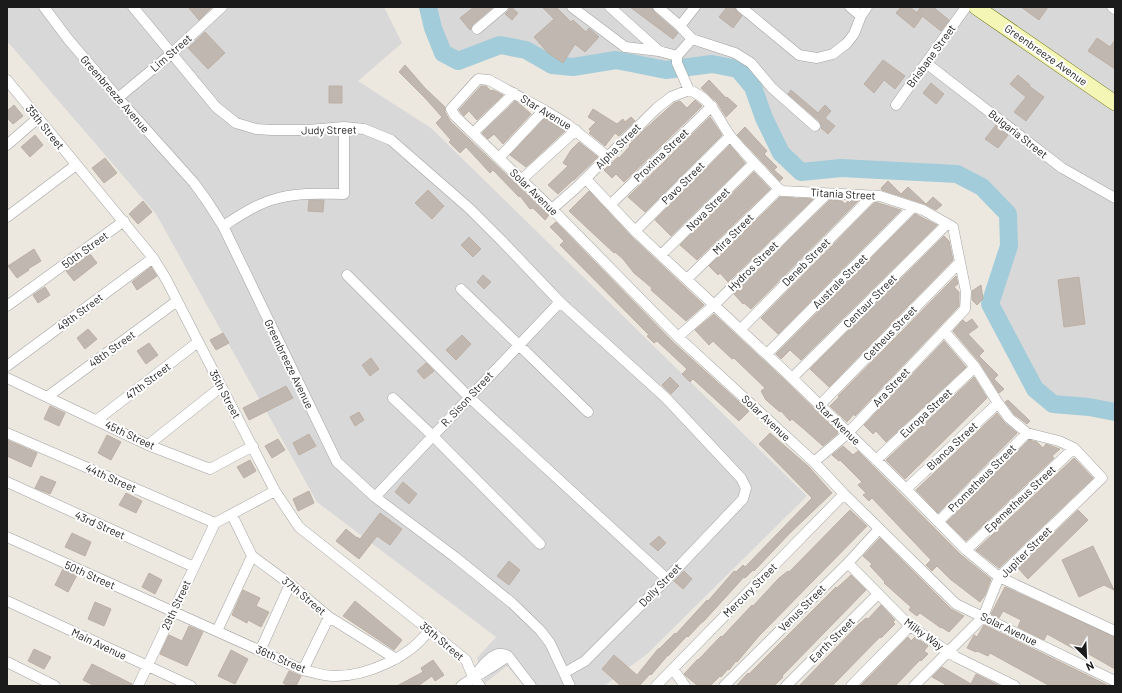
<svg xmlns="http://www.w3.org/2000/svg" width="1122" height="693" viewBox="0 0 1122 693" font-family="Barlow,sans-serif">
<rect width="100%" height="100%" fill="#ece8e0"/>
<path fill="#d9d8d8" d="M7,7H384L402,43L358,81L431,128L807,496L647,654L604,686H524L507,666L485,683L477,658L496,637L317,502L156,214L7,41Z
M428,7H1115V412L1089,407L1053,404L1035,389L990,304L1009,246L1008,214L982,187L957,174L841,168L801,172L781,153L764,118L753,87L738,69L712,64L666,70L616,60L573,67L552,65L526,50L500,45L458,61L443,53L433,28Z"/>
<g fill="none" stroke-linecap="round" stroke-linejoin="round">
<path stroke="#a2ccd9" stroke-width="18" d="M428,7L433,28L443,53L458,61L500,45L526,50L552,65L573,67L616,60L666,70L712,64L738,69L753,87L764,118L781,153L801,172L841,168L957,174L982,187L1008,214L1009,246L990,304L1035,389L1053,404L1089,407L1115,412"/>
</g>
<path fill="#c0b8b0" stroke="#bdafa4" d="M188,7H212L199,20Z
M474,7H493L473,24L470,30L460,18Z
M509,7H511L518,13L512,20L505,14L509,10Z
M542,7H556L571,22L573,20L586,32L589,28L599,37L585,52L575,44L563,63L548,53L534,37L554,19Z
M630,7H652L654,12L678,33L673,39Z
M727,7H735L737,12L742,16L733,28L719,17Z
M901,7H910L922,17L914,28L896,13Z
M921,7H933L949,20L941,31L917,12Z
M1021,7H1048L1039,20Z
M205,32L225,53L208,69L188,48Z
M1097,38L1110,47L1115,40V69L1088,51Z
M883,60L905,76L895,89L884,80L874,93L864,84Z
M405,65L425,88L445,107V112L450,121L549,215L545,220L533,208L530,209L520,196L519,197L493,170L490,173L466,147L460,153L449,142L451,140L436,123L442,117L426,99L399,72Z
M1018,75L1030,85L1029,86L1044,97L1026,121L1014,112L1026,97L1010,84Z
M709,80L726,98L727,97L737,106L726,117L717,102L701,88Z
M931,83L944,94L936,104L923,93Z
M329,86H342V103H329Z
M481,86H486L491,91L493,90L503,95L477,120L469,111L464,116L459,110Z
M791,90L818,113L825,105L831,111L825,118L835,126L828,134L821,128L822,127L819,121L788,94Z
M695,100L702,106L624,182L616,174L612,178L604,170L618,157L619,158L630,146L629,145L644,130L674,103L680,101L687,108Z
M515,101L522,106L531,114L503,144L494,134L488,139L482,133Z
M14,105L23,116L13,124L7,118V111Z
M593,109L617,124L623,119L625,122L631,117L635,121L619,136L615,133L605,146L589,133L591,132L589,129L596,122L588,117Z
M710,117L722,135L645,212L628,197Z
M545,118L565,131L526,167L510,155Z
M996,125L1008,135L998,148L985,139Z
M745,127L767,151L764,154L777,167L774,170L783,178L780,181L737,135Z
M35,135L43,145L30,157L21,147Z
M579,142L598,157L574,180H573L558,194L548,185L568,166L563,163L571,150Z
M730,145L745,163L671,236L655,220Z
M105,158L117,173L104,183L92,168Z
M754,172L770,189L697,260L680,245Z
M888,181L901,194L908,187L926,204L933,197L942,205L936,210L925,204L882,190L881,188Z
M428,190L444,206L432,219L415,203Z
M589,191L631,236L704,305L686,321L651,290L652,288L634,273L623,259L615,252L614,253L569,211Z
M780,197L795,198L796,199L797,198L813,199L728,282L720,273L718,275L709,266Z
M309,200H324L323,212L308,211Z
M830,200L842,201L845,204L848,201L849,203L851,201H858L751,309L744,303L743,304L734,294Z
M143,201L152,212L138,224L129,214Z
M875,202L901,210L778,334L761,318Z
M915,214L937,225L801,360L790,350L781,359L776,354Z
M556,222L673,342L749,411L739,421L693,379L690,382L682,374L687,369L657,341L654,343L647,336L649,335L560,245L564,241L550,227Z
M944,236L949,241L953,260L829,387L810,369Z
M469,237L481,249L473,257L461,245Z
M34,249L41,261L28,269L29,270L17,278L8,266Z
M90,254L97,263L74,281L66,271Z
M151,267L157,276L137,290L132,282Z
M483,275L491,282L484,289L477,282Z
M956,276L958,284L954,287L959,292V306L855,416L854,414L847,422L830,406L839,397L838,396Z
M1079,277L1085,324L1064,327L1058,280Z
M981,285L983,299L977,305L972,300V291Z
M45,287L50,295L38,303L33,295Z
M714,314L788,383L838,432L837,434L823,446L805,430L792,419L790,421L781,411L780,412L766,400L761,391L765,388L734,358L732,359L713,341L709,345L695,330Z
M972,319L978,327L968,334L984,351L979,356L998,375L994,379L1004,389L999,393L980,363L953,331L963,320L966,323Z
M88,329L97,339L85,349L77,338Z
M223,333L229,343L216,350L210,340Z
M462,335L471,344L456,360L446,350Z
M944,341L966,367L886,442L876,431L873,434L864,425Z
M149,343L158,355L146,364L137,351Z
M371,358L379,369L370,376L362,365Z
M426,363L434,371L424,379L417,371Z
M670,377L679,386L671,394L662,385Z
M974,377L987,398L905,479L886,460Z
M286,386L293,398L249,420L243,408Z
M1008,400L1030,421L1027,424L1014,414L1005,402Z
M50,406L65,413L59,426L44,419Z
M359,412L364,420L355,426L350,417Z
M997,413L1005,423L1017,433L938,513L916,490Z
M770,433L809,467L832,493L790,533L754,571L753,570L745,578L744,577L703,622H702L688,637L687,636L668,656V655L651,675L650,674L639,686H621L602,669L614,655L637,675L658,649H659L675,633L676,634L707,600L708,601L734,571L736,572L743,565L745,567L812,498L759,444Z
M309,434L316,446L299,455L293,443Z
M107,435L121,442L111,460L98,453Z
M278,439L285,450L272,458L265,446Z
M7,440L37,453L31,467L7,456Z
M1029,440L1037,442L1043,448L1046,444L1060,449L1052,456L1054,458L966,541L947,522Z
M843,446L853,455L858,451L961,555L991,579L985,595L980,602L950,579L937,566L932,571L926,565L931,560L872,498L869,501L863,495L866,493L858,485L862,482L840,460L839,461L832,455Z
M1074,458L1093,478L999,568L976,550Z
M250,460L256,471L244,478L237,467Z
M41,476L56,482L50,494L35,488Z
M403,482L417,494L409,504L395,492Z
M309,491L314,503L298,511L293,499Z
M126,493L142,501L136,513L119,505Z
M850,510L867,526L759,636L737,662L736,661L729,670L728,669L721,677L720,676L710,686H698L686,676L684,674L698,659V660L721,636L722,637L752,605L753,606L779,578L788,571L789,572Z
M1078,510L1088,520L1028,579L1018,568Z
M380,513L402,529L390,545L377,536L359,559L336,541L346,529L357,538V537L360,539Z
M72,533L91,542L85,556L65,547Z
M659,536L666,543L658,551L650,544Z
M880,538L951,609L964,616L949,632L941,627V628L920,613L917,616L909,610L911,607L884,583L885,582L870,566L872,564L863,556Z
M1093,546L1114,590L1104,585L1079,597L1062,560Z
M509,561L520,570L509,585L497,576Z
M63,569L77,575L68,592L55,585Z
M684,571L692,579L683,589L674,581Z
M149,573L162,580L155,594L142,587Z
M851,575L866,590L782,676L783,677L774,686H736L748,673L749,674L836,587L837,588Z
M1005,587L1115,637V669L1087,653L1077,648L1076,650L1047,634L1044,640L1018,627L1021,620L1003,611L999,618L991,614Z
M243,590L260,598L256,606L269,612L261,627L248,620L247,623L232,615Z
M355,601L402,640L394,650L343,616Z
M95,602L111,609L104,626L88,619Z
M881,605L895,620L893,622L895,624L881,638L880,637L832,686H799L859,624L866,618L868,619Z
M984,625L1107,685L1110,686H1050L990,653L988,656L977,651L976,652L967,648L974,635L977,637Z
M189,626L203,632L187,666L160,654L169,635L182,641Z
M908,637L911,641L915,637L928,646L924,651L928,654L921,661L920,660L895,686H860Z
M34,649L51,657L44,669L28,661Z
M231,650L248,659L235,684L218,676Z
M433,660L444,675L435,681L432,676L418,686H397L423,672L421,668Z
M92,664L132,684V686H95L83,680Z
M942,667L971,684L976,674L1000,686H944L945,684L932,677Z
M289,671L301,676L296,686H289L283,683Z"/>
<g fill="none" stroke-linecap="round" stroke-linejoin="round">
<defs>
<path id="street" d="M44,7L68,39L118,98L194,183L207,201L223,226L337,462L375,497L455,557L512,603L540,630L550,643L570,686
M133,7L216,107L236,123L256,129L272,130H308L344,127L364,129L391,140L470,209L502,241L560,302L666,398L741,478L746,488L743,499L667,579L585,661L564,673
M572,7L625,47L659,51L677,56
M610,7L659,51
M658,7L680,26L692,39
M741,7L799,55L817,58L833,54L847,43L854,34L861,16L867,7
M850,7L861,16
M1112,7L1115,9
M680,26L695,7
M477,29L503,7
M926,63L1062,168L1115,198
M7,80L153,258L166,279L275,491L299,527L429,630L466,660L473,677L480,686
M689,90C714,100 716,117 731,137C746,155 763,172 779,189L782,191L880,196L923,210L953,227L966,292L965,309L848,433L814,462
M689,90L677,63V56L692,39L735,53L751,63L772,88L815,126
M118,98L171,54L222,7
M896,105L966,7
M473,133L514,93
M7,145L38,118
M608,157L567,124L544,110L489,80L478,79L451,109L455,116L552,209L678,337L814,462L844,494L956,604L1115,681
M499,158L544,110
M586,179L635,231L792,378L906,489L966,550L999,577L1115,631
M521,180L576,130
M611,204L712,106
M552,209L576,188L657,108L671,97L689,90
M7,217L76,165
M223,226C239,216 256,204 275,199C297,192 321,194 344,194V127
M635,231L730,136
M661,255L754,163
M347,275L469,397L667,579
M687,279L779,189
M461,289L588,412
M7,306L124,221
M741,329L872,196
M678,337L714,305L827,194
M767,354L913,207
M7,366L153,258
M7,378L148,445L210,469L253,446
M792,378L947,224
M47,397L177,301
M393,398L433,436L540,544
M820,405L960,262
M97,420L198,342
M7,433L215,523
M148,445L221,387
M876,460L975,367
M7,482L194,567
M906,489L998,403
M375,497L560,302
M232,515L252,556L290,584L329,617L396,659
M938,522L1027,433
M215,523L275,491
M7,537L303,670C313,672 323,676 333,676C365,677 411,657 429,630
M966,550L1074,448
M848,563L910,626L956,657L1015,686
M7,601L191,686
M217,631L252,556
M260,651L290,584
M7,662L55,686
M673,669L685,686
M303,670L329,617
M473,677C482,667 494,647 508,656L531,686
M138,686L215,523
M461,686C476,675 493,668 508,656
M656,686L844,494
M724,686L848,563L879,529
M786,686L878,594
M851,686L910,626
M914,686L983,617L999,577L1102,478L1074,448L1059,441L1027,433L1009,418L998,403L975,367L944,331"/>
<path id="secondary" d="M976,7L1115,103"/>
</defs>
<use href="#street" stroke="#a2a2a2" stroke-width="11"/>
<use href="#secondary" stroke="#606b08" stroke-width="16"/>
<use href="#street" stroke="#fff" stroke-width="10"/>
<use href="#secondary" stroke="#f3f6b4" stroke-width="15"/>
</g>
<g text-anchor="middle" stroke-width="4" stroke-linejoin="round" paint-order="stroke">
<g font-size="11" fill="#1b1b1b" stroke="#fff">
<text transform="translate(171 53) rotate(-41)" y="4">Lim Street</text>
<text transform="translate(1046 55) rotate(35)" y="4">Greenbreeze Avenue</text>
<text transform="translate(931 56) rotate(-54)" y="4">Brisbane Street</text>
<text transform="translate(115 94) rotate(49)" y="4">Greenbreeze Avenue</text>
<text transform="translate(546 112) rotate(31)" y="4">Star Avenue</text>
<text transform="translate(45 127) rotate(51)" y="4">35th Street</text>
<text transform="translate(329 130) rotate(-1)" y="4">Judy Street</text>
<text transform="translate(1018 134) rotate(38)" y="4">Bulgaria Street</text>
<text transform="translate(618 146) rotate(-45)" y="4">Alpha Street</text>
<text transform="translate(661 155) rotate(-44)" y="4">Proxima Street</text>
<text transform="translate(683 183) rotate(-45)" y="4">Pavo Street</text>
<text transform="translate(534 192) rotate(44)" y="4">Solar Avenue</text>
<text transform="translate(843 194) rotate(3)" y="4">Titania Street</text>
<text transform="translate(708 209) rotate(-45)" y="4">Nova Street</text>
<text transform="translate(733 234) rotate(-45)" y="4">Mira Street</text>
<text transform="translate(85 250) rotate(-36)" y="4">50th Street</text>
<text transform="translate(806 262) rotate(-45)" y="4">Deneb Street</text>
<text transform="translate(753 266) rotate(-45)" y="4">Hydros Street</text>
<text transform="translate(840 281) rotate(-45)" y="4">Australe Street</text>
<text transform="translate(870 301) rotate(-45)" y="4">Centaur Street</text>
<text transform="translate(80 312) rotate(-37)" y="4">49th Street</text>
<text transform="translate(890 333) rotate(-46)" y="4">Cetheus Street</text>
<text transform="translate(112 349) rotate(-36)" y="4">48th Street</text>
<text transform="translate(289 364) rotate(64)" y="4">Greenbreeze Avenue</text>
<text transform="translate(148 381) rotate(-37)" y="4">47th Street</text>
<text transform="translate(891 387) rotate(-47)" y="4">Ara Street</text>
<text transform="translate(225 394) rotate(62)" y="4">35th Street</text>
<text transform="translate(467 399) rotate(-47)" y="4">R. Sison Street</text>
<text transform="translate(926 413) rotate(-43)" y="4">Europa Street</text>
<text transform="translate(766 418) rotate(43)" y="4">Solar Avenue</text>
<text transform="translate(838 423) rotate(44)" y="4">Star Avenue</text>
<text transform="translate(130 435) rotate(25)" y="4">45th Street</text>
<text transform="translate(952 446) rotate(-43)" y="4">Bianca Street</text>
<text transform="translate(111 478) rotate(24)" y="4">44th Street</text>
<text transform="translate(982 478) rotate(-45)" y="4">Prometheus Street</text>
<text transform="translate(1020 499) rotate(-43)" y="4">Epemetheus Street</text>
<text transform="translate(100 525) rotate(24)" y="4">43rd Street</text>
<text transform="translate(1026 552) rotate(-45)" y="4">Jupiter Street</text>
<text transform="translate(90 575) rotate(24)" y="4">50th Street</text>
<text transform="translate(660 585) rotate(-46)" y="4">Dolly Street</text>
<text transform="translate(750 590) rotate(-45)" y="4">Mercury Street</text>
<text transform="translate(304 596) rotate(40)" y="4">37th Street</text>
<text transform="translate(176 605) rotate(-65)" y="4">29th Street</text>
<text transform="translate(802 608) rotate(-45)" y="4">Venus Street</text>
<text transform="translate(1009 629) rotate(26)" y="4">Solar Avenue</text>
<text transform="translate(924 634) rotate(36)" y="4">Milky Way</text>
<text transform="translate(832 640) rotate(-45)" y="4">Earth Street</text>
<text transform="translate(442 641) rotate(40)" y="4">35th Street</text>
<text transform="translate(99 644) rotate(25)" y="4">Main Avenue</text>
<text transform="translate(281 659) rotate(23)" y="4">36th Street</text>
</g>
</g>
<rect width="1122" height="693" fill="none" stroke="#1b1b1b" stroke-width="16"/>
<g transform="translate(1086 657) rotate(156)" stroke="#ffffff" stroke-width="3" paint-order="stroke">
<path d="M0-3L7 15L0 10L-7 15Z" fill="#1b1b1b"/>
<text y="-6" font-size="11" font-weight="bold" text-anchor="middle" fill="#1b1b1b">N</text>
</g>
</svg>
